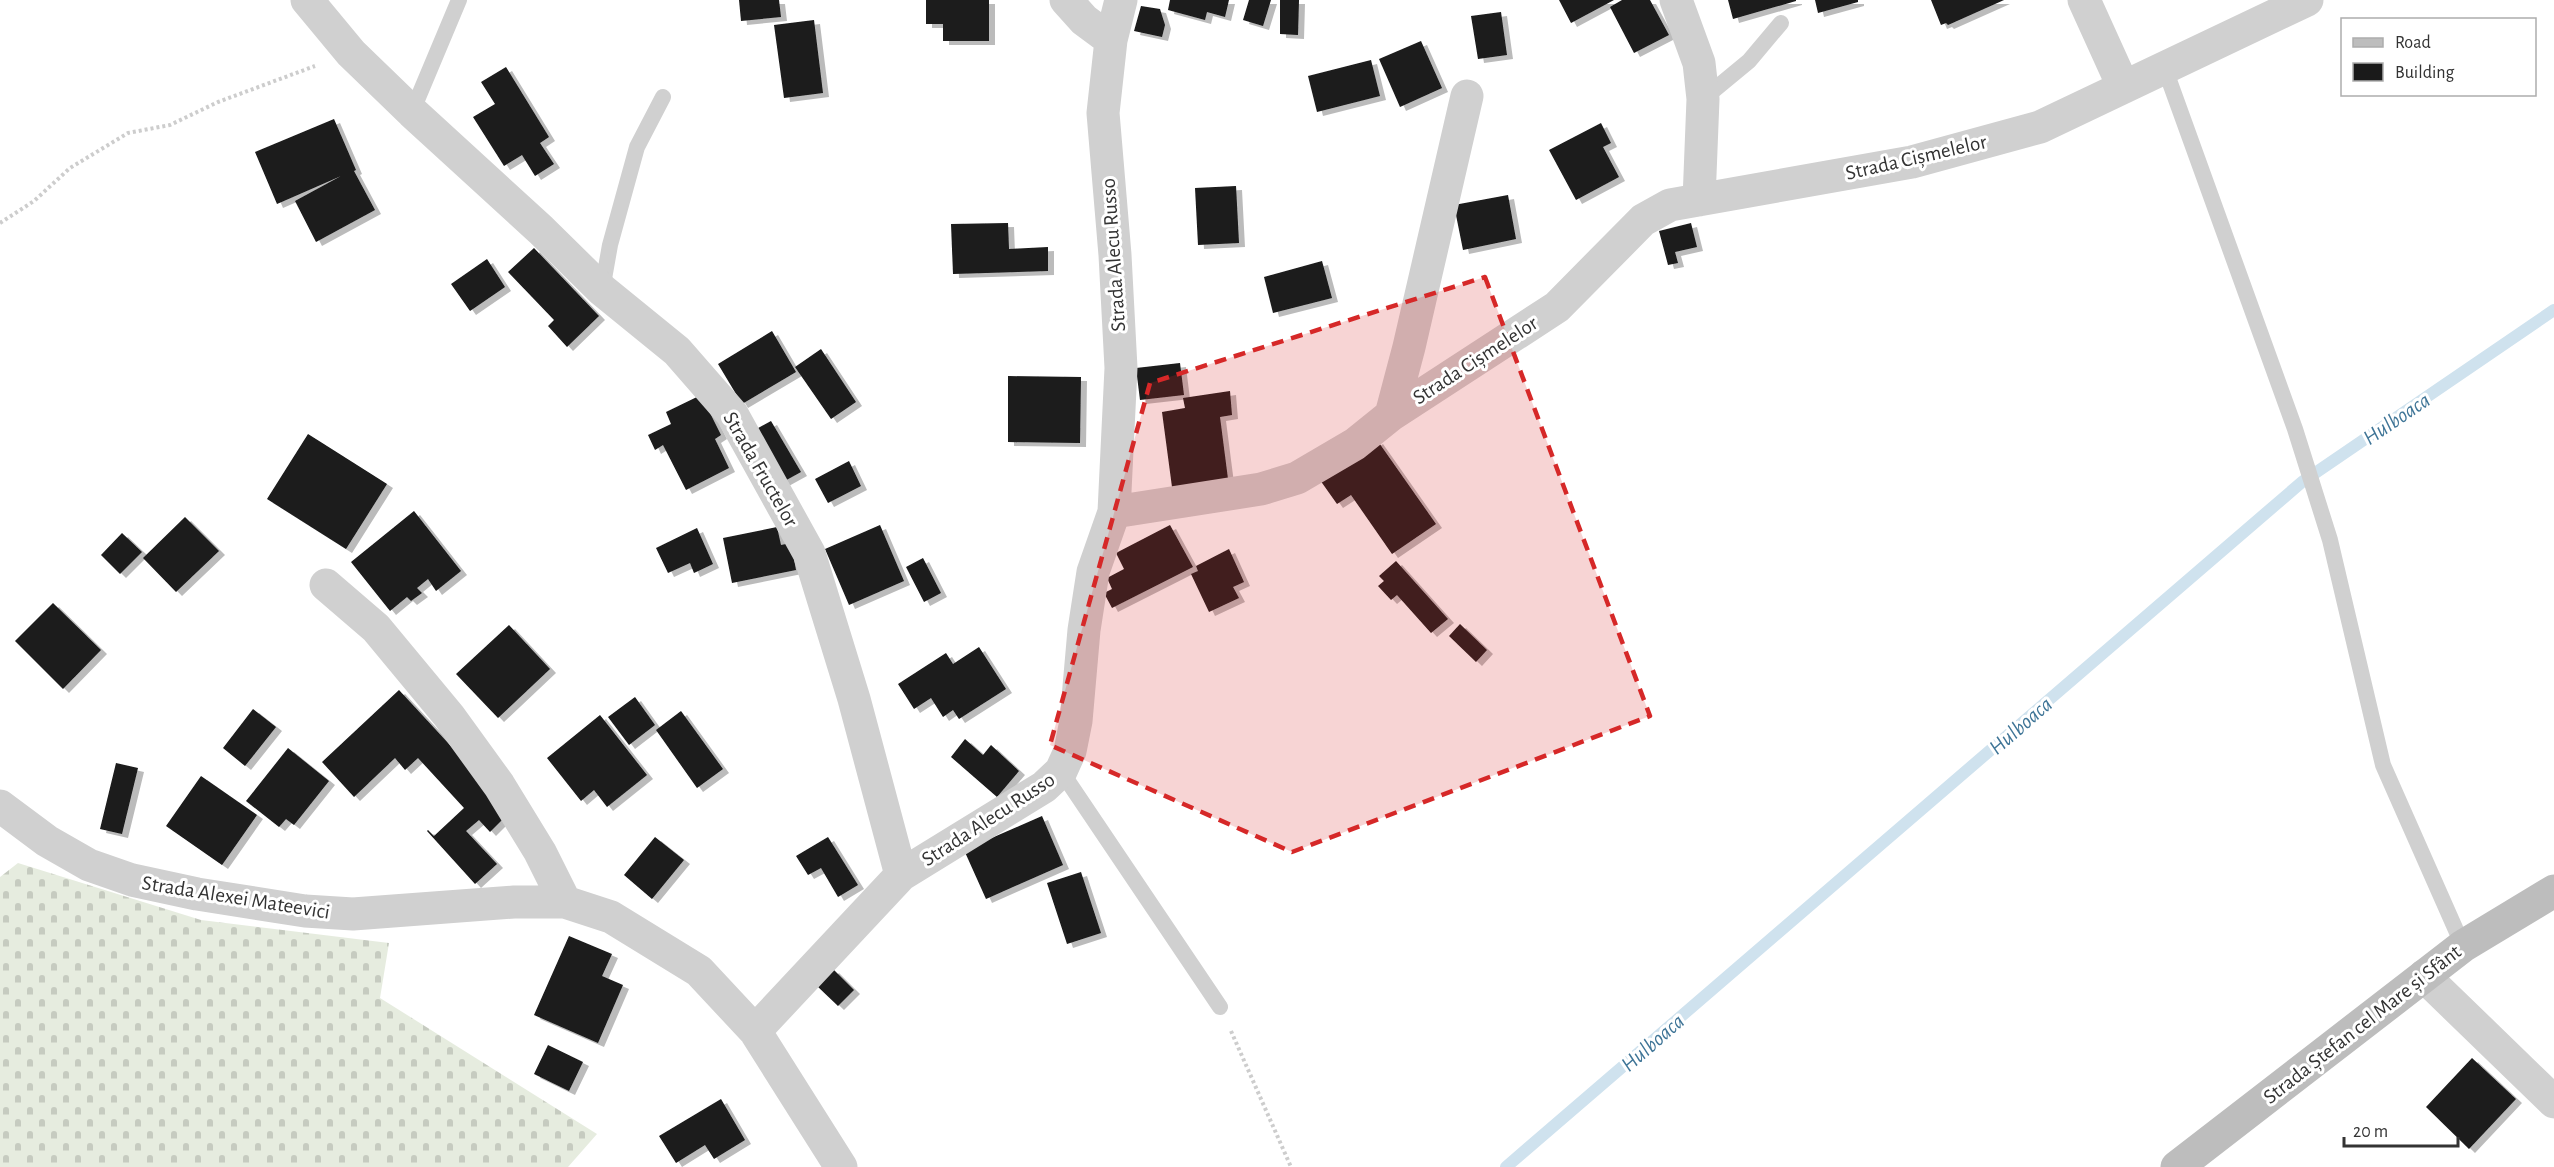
<svg xmlns="http://www.w3.org/2000/svg" width="2554" height="1167" viewBox="0 0 2554 1167" font-family="'Alegreya Sans',sans-serif">
<defs>
<pattern id="cemetery-stones" width="16" height="16" patternUnits="userSpaceOnUse" patternTransform="scale(1.5)"><rect width="16" height="16" fill="#e6ecdf"/><path d="M2 7V4a2 2 0 0 1 4 0v3zM10 15v-3a2 2 0 0 1 4 0v3z" fill="#c6cbc0"/></pattern>
<filter id="shadow"><feDropShadow dx="6" dy="4" stdDeviation="0" flood-color="#0004"/></filter>
</defs>
<rect width="100%" height="100%" fill="#fff"/>
<path fill="url(#cemetery-stones)" d="M18,863L201,920L389,943L380,998L597,1134L568,1167H0V877Z"/>
<g fill="none" stroke-linecap="round" stroke-linejoin="round">
<path stroke="#cfe2ee" stroke-width="12" d="M1506,1167L2302,482L2554,310"/>
</g>
<path fill="#1a1a1a" filter="url(#shadow)" d="M739,0H779L781,17L741,21Z
M926,0H989V41H943V24H926Z
M1170,0H1229L1225,17L1207,12L1205,20L1168,10Z
M1249,0H1271L1263,26L1243,20Z
M1280,0H1299L1298,35L1280,34Z
M1559,0H1614L1571,23Z
M1622,0H1650L1669,35L1634,53L1610,7Z
M1728,0H1796V1L1733,19Z
M1815,0H1858V2L1818,13Z
M1931,0H2004L1948,25L1946,23L1941,25Z
M1141,6L1160,9L1165,25L1162,37L1134,31Z
M1501,12L1507,55L1478,59L1471,16Z
M814,20L823,93L784,98L774,25Z
M1421,41L1442,88L1400,107L1379,59Z
M1371,60L1380,96L1317,112L1308,76Z
M506,67L549,137L540,143L554,164L535,176L522,155L504,166L473,117L495,104L481,82Z
M334,119L356,170L354,171L375,210L316,242L295,201L341,176L277,204L255,152Z
M1601,123L1611,143L1603,147L1619,177L1576,200L1549,150Z
M1236,186L1239,243L1198,245L1195,188Z
M1508,195L1516,239L1463,250L1454,205Z
M1008,223L1009,249L1048,247V271L953,274L951,224Z
M1691,223L1697,247L1675,252L1678,263L1668,265L1659,231Z
M534,248L599,316L567,347L548,326L554,320L508,272Z
M487,259L505,287L470,311L451,284Z
M1322,261L1332,298L1273,313L1264,277Z
M772,331L796,372L742,404L718,364Z
M821,349L856,402L831,419L795,367Z
M1180,363L1184,395L1140,400L1136,368Z
M1008,376L1081,377L1080,443L1008,442Z
M1230,391L1232,415L1220,417L1228,479L1172,487L1162,412L1185,408L1183,398Z
M701,395L721,435L715,439L729,468L686,490L663,445L655,450L648,435L671,424L666,412Z
M771,421L801,472L781,483L751,432Z
M308,434L387,484L346,549L267,499Z
M1377,440L1436,524L1392,554L1351,495L1337,504L1320,480Z
M849,461L861,486L828,503L815,479Z
M414,511L461,571L436,591L428,579L417,588L422,593L411,601L407,597L390,611L351,562Z
M185,517L219,551L176,592L143,558Z
M880,525L904,581L849,605L825,549Z
M1170,525L1193,567L1112,608L1104,593L1112,589L1107,578L1124,569L1116,553Z
M777,527L781,545L791,543L796,570L732,583L723,538Z
M697,528L713,564L694,573L690,563L668,573L656,548Z
M122,533L142,552L120,574L101,555Z
M1229,549L1244,582L1233,587L1239,598L1209,612L1191,574L1198,571L1196,566Z
M923,558L941,593L924,602L906,567Z
M1396,561L1448,619L1431,633L1397,595L1391,600L1378,586L1384,581L1379,576Z
M53,603L101,650L63,689L15,641Z
M1460,624L1487,650L1476,662L1449,636Z
M509,625L550,669L498,718L456,674Z
M979,647L1006,689L959,719L953,710L943,717L931,698L914,709L898,684L946,653L953,664Z
M399,690L511,811L490,832L479,820L466,831L497,864L475,884L427,831L428,830L434,836L464,808L418,758L405,770L395,758L354,797L322,762Z
M635,697L655,725L629,745L608,717Z
M253,709L276,727L245,766L223,748Z
M681,711L723,769L697,788L656,730Z
M600,715L647,775L607,807L594,790L581,801L547,758Z
M965,739L983,755L991,745L1019,771L997,797L951,757Z
M288,748L329,781L294,825L286,819L279,827L246,801Z
M116,763L138,768L122,834L100,829Z
M201,776L257,815L222,865L166,826Z
M1042,816L1063,865L986,899L964,850Z
M655,837L684,860L652,899L624,875Z
M828,837L858,885L838,897L821,868L808,875L796,856Z
M1081,872L1101,933L1067,944L1047,883Z
M569,936L612,954L602,976L623,985L598,1043L534,1015Z
M833,969L854,990L838,1006L817,986Z
M548,1045L583,1062L569,1091L534,1074Z
M2472,1058L2516,1099L2469,1149L2426,1107Z
M721,1099L745,1140L714,1159L705,1145L676,1163L659,1136Z"/>
<g fill="none" stroke-linecap="round" stroke-linejoin="round">
<path stroke="#cdcdcd" stroke-width="4" stroke-dasharray="3 3" stroke-linecap="butt" d="M0,223L34,201L70,168L128,133L170,125L218,102L315,66
M1231,1031L1291,1167"/>
<path stroke="#d0d0d0" stroke-width="16" d="M2165,69L2295,429L2330,540L2383,765L2463,946
M1703,99L1749,61L1781,23
M412,112L459,0
M602,290L610,245L637,147L663,97
M1061,771L1220,1007"/>
<path stroke="#d0d0d0" stroke-width="33" d="M307,0L351,53L412,112L541,230L602,290L677,351L732,414L809,553L854,699L901,875
M1066,0L1084,20L1111,40
M1676,0L1699,63L1703,99L1699,200
M2084,0L2123,86
M1391,415L1409,347L1467,96
M1114,512L1261,489L1297,478L1355,444L1391,415L1557,307L1643,220L1670,205L1912,162L2040,127L2307,0
M326,585L376,628L449,716L499,785L540,852L565,902
M0,806L47,841L89,865L132,880L197,894L305,911L353,914L514,902H565L611,917L699,971L755,1031L841,1167
M2424,976L2554,1102
M755,1031L901,875L1044,787L1061,771L1070,751L1076,721L1084,630L1093,572L1114,512L1121,368L1115,255L1103,113L1111,40L1121,0"/>
<path stroke="#bdbdbd" stroke-width="33" d="M2177,1167L2463,946L2554,891"/>
</g>
<path fill="#d62828" fill-opacity="0.2" stroke="#d62828" stroke-width="4.5" stroke-dasharray="12 8" stroke-linejoin="round" d="M1485,277L1650,716L1292,852L1050,745L1150,383Z"/>
<g text-anchor="middle" stroke-width="6" stroke-linejoin="round" paint-order="stroke">
<g font-size="21" fill="#333" stroke="#fff">
<text transform="translate(1916 157) rotate(-13)" y="7">Strada Cișmelelor</text>
<text transform="translate(1113 255) rotate(-94)" y="7">Strada Alecu Russo</text>
<text transform="translate(1475 360) rotate(-33)" y="7">Strada Cișmelelor</text>
<text transform="translate(761 469) rotate(60)" y="7">Strada Fructelor</text>
<text transform="translate(988 819) rotate(-33)" y="7">Strada Alecu Russo</text>
<text transform="translate(236 897) rotate(9)" y="7">Strada Alexei Mateevici</text>
<text transform="translate(2362 1024) rotate(-38)" y="7">Strada Ștefan cel Mare și Sfânt</text>
</g>
<g font-size="22" font-style="italic" fill="#3f7597" stroke="#fff">
<text transform="translate(2396 418) rotate(-34)" y="8">Hulboaca</text>
<text transform="translate(2020 725) rotate(-41)" y="8">Hulboaca</text>
<text transform="translate(1652 1042) rotate(-41)" y="8">Hulboaca</text>
</g>
</g>
<rect x="2341" y="18" width="195" height="78" fill="#ffffff" stroke="#adadad" stroke-width="1.5"/>
<rect x="2353" y="38" width="30" height="9" fill="#bdbdbd" stroke="#adadad" stroke-width="1.5"/>
<text x="2395" y="48" font-size="18" fill="#333333">Road</text>
<rect x="2353" y="63" width="30" height="18" fill="#1a1a1a" stroke="#adadad" stroke-width="1.5"/>
<text x="2395" y="78" font-size="18" fill="#333333">Building</text>
<path d="M2344 1137v9h114v-9" fill="none" stroke="#333333" stroke-width="3"/>
<text x="2353" y="1137" font-size="18" fill="#333333" stroke="#ffffff" stroke-width="4.5" paint-order="stroke">20 m</text>
</svg>
